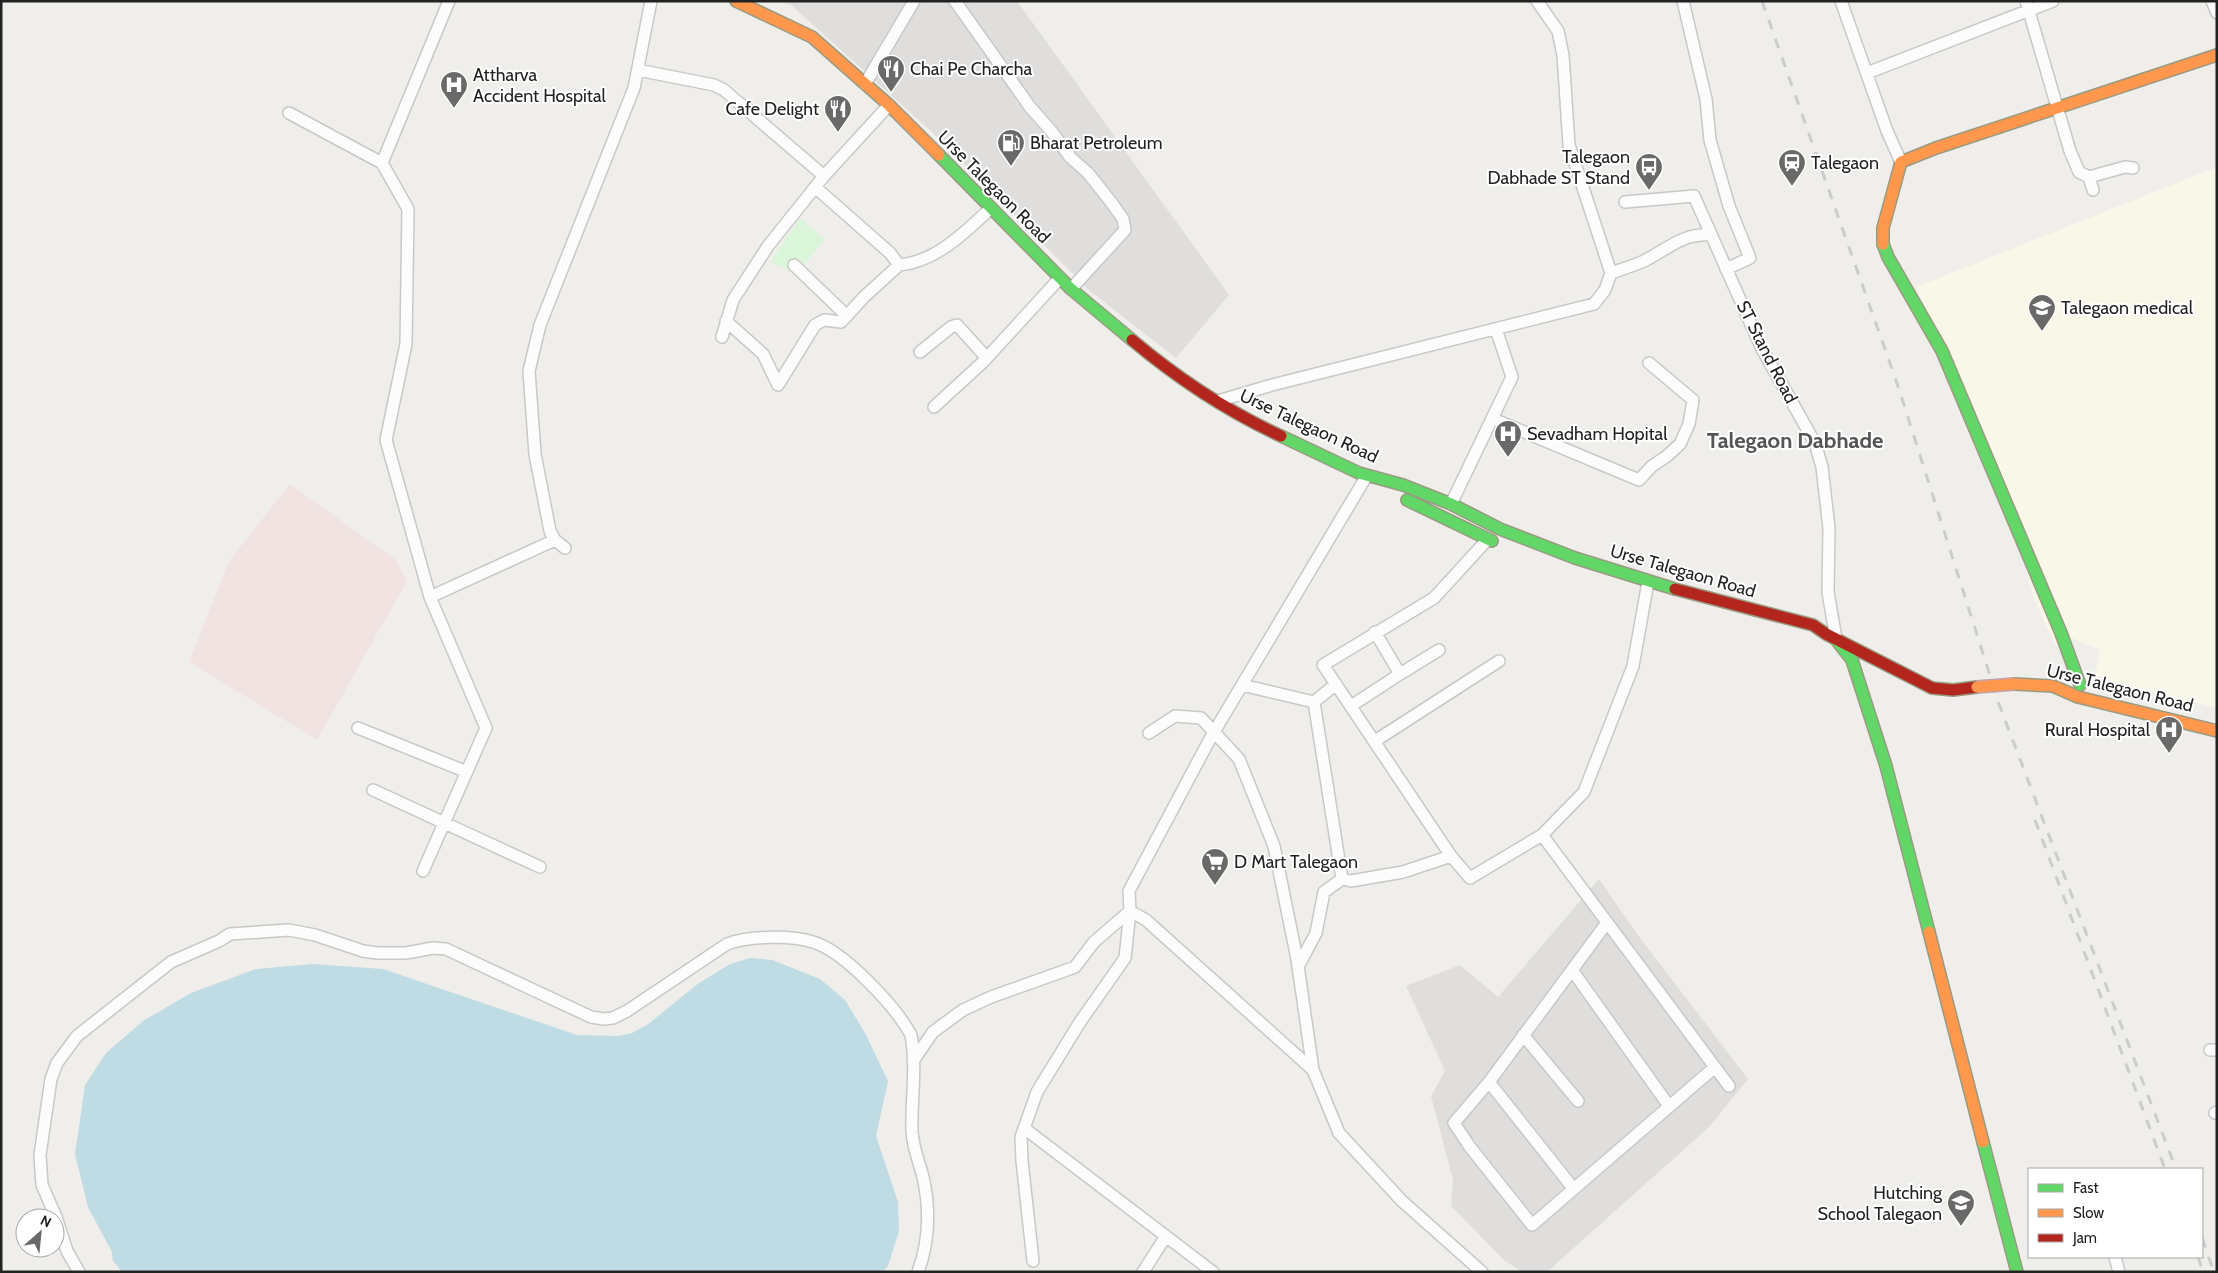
<svg xmlns="http://www.w3.org/2000/svg" width="2218" height="1273" viewBox="0 0 2218 1273" font-family="Cabin,sans-serif">
<rect width="100%" height="100%" fill="#f0eeeb"/>
<path fill="#dfdedc" d="M777,1H1017L1229,295L1176,358L1090,291L933,133L791,5Z
M1599,879L1637,934L1748,1079L1709,1127L1547,1272H1522L1504,1260L1451,1206L1453,1180L1431,1096L1445,1071L1406,986L1460,965L1498,997Z"/>
<path fill="#f1e3e1" d="M290,484L396,560L407,581L317,740L189,662L229,561Z"/>
<path fill="#f8f7e8" d="M2217,167V708L2113,683L2095,675L2100,650L2072,638L2056,646L2034,599L2018,538L1948,360L1916,287Z"/>
<path fill="#daf5da" d="M800,218L825,239L796,274L770,262Z"/>
<path fill="#bfdbe3" d="M750,958L772,960L820,979L845,1000L865,1033L888,1081L876,1136L898,1202L899,1231L888,1266L882,1272H122L113,1261L112,1252L88,1207L75,1154L85,1085L106,1053L143,1021L191,993L256,969L313,964L383,969L577,1035L618,1036L632,1033L647,1025L699,983L730,964Z"/>
<g fill="none" stroke-linecap="round" stroke-linejoin="round">
<defs>
<path id="street" d="M955,1L1030,107L1052,132L1070,157L1088,173L1111,202L1123,219L1125,230L1071,289
M1537,1L1558,31L1563,55L1569,145L1611,273
M1683,1L1706,99L1710,140L1729,206L1750,258L1726,269
M1841,1L1887,131L1901,162
M2026,1L2070,151L2079,172L2089,177L2125,167L2133,168
M2212,1L2217,13
M638,70L714,85L724,90L824,176
M1867,73L2053,1
M865,84L914,1
M289,113L382,163
M2089,177L2093,190
M815,187L890,253L899,265C936,262 965,232 990,209
M1625,202L1694,196L1762,349L1815,443L1822,467L1829,528L1828,592L1836,639
M794,265L847,316
M726,321L763,354L778,385L815,325L824,320L841,322L864,297L899,265
M722,337L733,300L768,246L824,176L889,105
M920,352L951,327L957,325L986,357
M1218,401L1272,385L1594,304L1605,290L1611,273C1622,269 1633,266 1644,261C1668,249 1682,233 1711,235
M934,407L983,362L1060,278
M1493,419L1639,480L1652,466L1667,456L1680,444L1689,424L1693,400L1649,363
M1451,504L1512,377L1496,329
M1488,539L1434,598L1323,665L1451,856L1470,878L1542,835L1584,792L1633,666L1648,582
M565,548L555,540L550,531L535,454L529,371L540,325L634,88L651,1
M430,597L386,440L406,344L408,209L382,163L449,1
M1400,674L1439,650
M1336,684L1314,702L1342,879L1351,881L1403,872L1451,856
M1242,685L1314,702
M1351,706L1400,674L1375,632
M358,728L467,772
M1149,733L1175,716L1201,718L1239,759L1274,846L1297,959L1313,1070L1339,1133L1402,1201L1482,1272
M1375,741L1499,661
M373,790L540,867
M1542,835L1729,1086
M423,871L486,728L430,597L555,540
M1606,924L1489,1082L1454,1123L1470,1147L1532,1225L1715,1067
M1298,967L1316,933L1324,892L1342,879
M1572,970L1669,1106
M1523,1035L1578,1101
M2210,1050H2217
M913,1061L933,1032L963,1010L991,997L1075,967L1094,942L1130,911
M1313,1070L1146,920L1130,911L1129,891L1211,737L1366,477
M1489,1082L1573,1188
M2215,1113L2217,1112
M1024,1128L1213,1272
M2115,1257L2119,1272
M1033,1261L1022,1161L1021,1137L1037,1092L1080,1022L1125,958L1130,911
M79,1272L67,1251L56,1217L42,1185L40,1155L51,1079L57,1063L77,1036L171,962L219,941L230,934L289,930L315,935L363,951L377,953H406L433,948L446,949L591,1017L604,1019L613,1018L627,1011L727,944C749,936 790,935 813,942C844,951 896,1007 911,1035C917,1067 911,1100 912,1132C913,1148 919,1161 923,1177C930,1208 929,1242 918,1272
M1143,1272L1166,1236"/>
<path id="fast" d="M939,155L1071,289L1132,340
M1883,244L1888,257L1942,351L2061,633L2080,685
M1281,436L1359,473L1403,485L1451,504L1500,529L1575,558L1675,589
M1407,500L1492,541
M1837,641L1852,660L1886,766L1929,932
M1983,1142L2017,1272"/>
<path id="slow" d="M736,1L812,37L889,105L939,155
M1883,244V228L1901,162L1936,148L2217,55
M2014,684L2053,686L2078,697L2217,731
M1929,932L1983,1142"/>
<path id="jam" d="M1132,340C1176,377 1229,412 1281,436
M1675,589L1813,625L1826,634L1932,688L1953,690L1977,687"/>
</defs>
<use href="#street" stroke="#c9c8c7" stroke-width="14"/>
<use href="#fast" stroke="#999a82" stroke-width="14"/>
<use href="#slow" stroke="#999a82" stroke-width="14"/>
<use href="#jam" stroke="#999a82" stroke-width="14"/>
<use href="#street" stroke="#fdfcfc" stroke-width="11"/>
<use href="#fast" stroke="#63d668" stroke-width="11"/>
<use href="#slow" stroke="#ff974d" stroke-width="11"/>
<use href="#jam" stroke="#b3261e" stroke-width="11"/>
<path stroke="#ccc" stroke-width="3" stroke-dasharray="10 10" stroke-linecap="butt" d="M1762,1L1898,386L1999,704L2176,1169
M2035,820L2165,1169
M2202,1238L2214,1272
M2198,1257L2203,1272"/>
<defs>
<path id="slow-bridge" d="M1977,687L2014,684"/>
</defs>
<use href="#slow-bridge" stroke="#c5a2ac" stroke-width="14" stroke-linecap="butt"/>
<use href="#slow-bridge" stroke="#ff974d" stroke-width="11"/>
</g>
<defs>
<symbol id="restaurant-pin" viewBox="-11 -11 22 30"><path d="M0 17L-7.5 6A9.5 9.5 0 1 1 7.5 6Z" fill="#6a6968" stroke="#fff"/><path d="M-5-6h1v4h1v-4h1v4h1v-4h1v5L-1.5 .5V6h-2V.5L-5-1ZM5-6V6H3V1.5H1.5Q1.5-4 5-6Z" fill="#fff"/></symbol>
<symbol id="hospital-pin" viewBox="-11 -11 22 30"><path d="M0 17L-7.5 6A9.5 9.5 0 1 1 7.5 6Z" fill="#6a6968" stroke="#fff"/><path d="M-5-5h3v3.5h4V-5h3V5h-3V1.5h-4V5h-3Z" fill="#fff"/></symbol>
<symbol id="fuel-pin" viewBox="-11 -11 22 30"><path d="M0 17L-7.5 6A9.5 9.5 0 1 1 7.5 6Z" fill="#6a6968" stroke="#fff"/><path d="M-5.5-6h7V0h2V4h1.3V-2.5L3-4.5l.8-.8L6-3V5H2.5V1h-1V6h-7ZM-4.2-4.7v3.2H.2V-4.7Z" fill="#fff"/></symbol>
<symbol id="station-pin" viewBox="-11 -11 22 30"><path d="M0 17L-7.5 6A9.5 9.5 0 1 1 7.5 6Z" fill="#6a6968" stroke="#fff"/><path d="M-3-6H3Q5-6 5-4V2Q5 4 3 4L4.5 6H3L1.5 4h-3L-3 6H-4.5L-3 4Q-5 4-5 2V-4Q-5-6-3-6ZM-3.5-4v3h7v-3ZM-3.5 1v1.5H-2V1ZM2 1v1.5H3.5V1Z" fill="#fff"/></symbol>
<symbol id="bus-pin" viewBox="-11 -11 22 30"><path d="M0 17L-7.5 6A9.5 9.5 0 1 1 7.5 6Z" fill="#6a6968" stroke="#fff"/><path d="M-5-6H5V4H4V6H2V4H-2V6H-4V4H-5ZM-3.5-4V0h7V-4ZM-3.5 1.2v1.5H-2V1.2ZM2 1.2v1.5H3.5V1.2Z" fill="#fff"/></symbol>
<symbol id="university-pin" viewBox="-11 -11 22 30"><path d="M0 17L-7.5 6A9.5 9.5 0 1 1 7.5 6Z" fill="#6a6968" stroke="#fff"/><path d="M0-5L7-2L0 1L-7-2ZM-4 1L0 2.5L4 1V4Q0 6-4 4Z" fill="#fff"/></symbol>
<symbol id="supermarket-pin" viewBox="-11 -11 22 30"><path d="M0 17L-7.5 6A9.5 9.5 0 1 1 7.5 6Z" fill="#6a6968" stroke="#fff"/><path d="M-6-5.5h2.5l.6 2H6L4.5 2H-2.5L-4.4-4H-6ZM-1.5 3.2a1.3 1.3 0 1 0 .1 0ZM3 3.2a1.3 1.3 0 1 0 .1 0Z" fill="#fff"/></symbol>
<symbol id="school-pin" viewBox="-11 -11 22 30"><path d="M0 17L-7.5 6A9.5 9.5 0 1 1 7.5 6Z" fill="#6a6968" stroke="#fff"/><path d="M0-5L7-2L0 1L-7-2ZM-4 1L0 2.5L4 1V4Q0 6-4 4Z" fill="#fff"/></symbol>
</defs>
<g fill-rule="evenodd">
<use href="#restaurant-pin" x="875" y="53" width="32" height="43"/>
<use href="#hospital-pin" x="438" y="69" width="32" height="43"/>
<use href="#restaurant-pin" x="822" y="93" width="32" height="43"/>
<use href="#fuel-pin" x="995" y="127" width="32" height="43"/>
<use href="#station-pin" x="1776" y="147" width="32" height="43"/>
<use href="#bus-pin" x="1633" y="151" width="32" height="43"/>
<use href="#university-pin" x="2026" y="292" width="32" height="43"/>
<use href="#hospital-pin" x="1492" y="418" width="32" height="43"/>
<use href="#hospital-pin" x="2153" y="714" width="32" height="43"/>
<use href="#supermarket-pin" x="1199" y="846" width="32" height="43"/>
<use href="#school-pin" x="1945" y="1187" width="32" height="43"/>
</g>
<g text-anchor="middle" stroke-width="4" stroke-linejoin="round" paint-order="stroke">
<g font-size="18" fill="#222" stroke="#fff" text-anchor="start">
<text x="910" y="75">Chai Pe Charcha</text>
<text x="473" y="81">Attharva<tspan x="473" dy="21">Accident Hospital</tspan></text>
<text x="819" y="115" text-anchor="end">Cafe Delight</text>
<text x="1030" y="149">Bharat Petroleum</text>
<text x="1630" y="163" text-anchor="end">Talegaon<tspan x="1630" dy="21">Dabhade ST Stand</tspan></text>
<text x="1811" y="169">Talegaon</text>
<text x="2061" y="314">Talegaon medical</text>
<text x="1527" y="440">Sevadham Hopital</text>
<text x="2150" y="736" text-anchor="end">Rural Hospital</text>
<text x="1234" y="868">D Mart Talegaon</text>
<text x="1942" y="1199" text-anchor="end">Hutching<tspan x="1942" dy="21">School Talegaon</tspan></text>
</g>
<g font-size="18" fill="#222" stroke="#fff">
<text transform="translate(994 187) rotate(45)" y="6">Urse Talegaon Road</text>
<text transform="translate(1767 352) rotate(63)" y="6">ST Stand Road</text>
<text transform="translate(1309 426) rotate(25)" y="6">Urse Talegaon Road</text>
<text transform="translate(1683 571) rotate(16)" y="6">Urse Talegaon Road</text>
<text transform="translate(2120 688) rotate(14)" y="6">Urse Talegaon Road</text>
</g>
<g font-size="22" font-weight="bold" fill="#555" stroke="#fff">
<text x="1795" y="448">Talegaon Dabhade</text>
</g>
</g>
<rect width="2218" height="1273" fill="none" stroke="#222222" stroke-width="5"/>
<rect x="2028" y="1168" width="175" height="90" fill="#ffffff" stroke="#a7a7a7"/>
<rect x="2038" y="1184" width="25" height="8" fill="#63d668" stroke="#a7a7a7"/>
<text x="2073" y="1193" font-size="15" fill="#222222">Fast</text>
<rect x="2038" y="1209" width="25" height="8" fill="#ff974d" stroke="#a7a7a7"/>
<text x="2073" y="1218" font-size="15" fill="#222222">Slow</text>
<rect x="2038" y="1234" width="25" height="8" fill="#b3261e" stroke="#a7a7a7"/>
<text x="2073" y="1243" font-size="15" fill="#222222">Jam</text>
<g transform="translate(40 1233) rotate(27)"><circle r="24" fill="#ffffff" stroke="#a7a7a7"/>
<path d="M0-4L9 19L0 12L-9 19Z" fill="#6a6968"/>
<text y="-8" font-size="14" font-weight="bold" text-anchor="middle" fill="#222222">N</text>
</g>
</svg>
